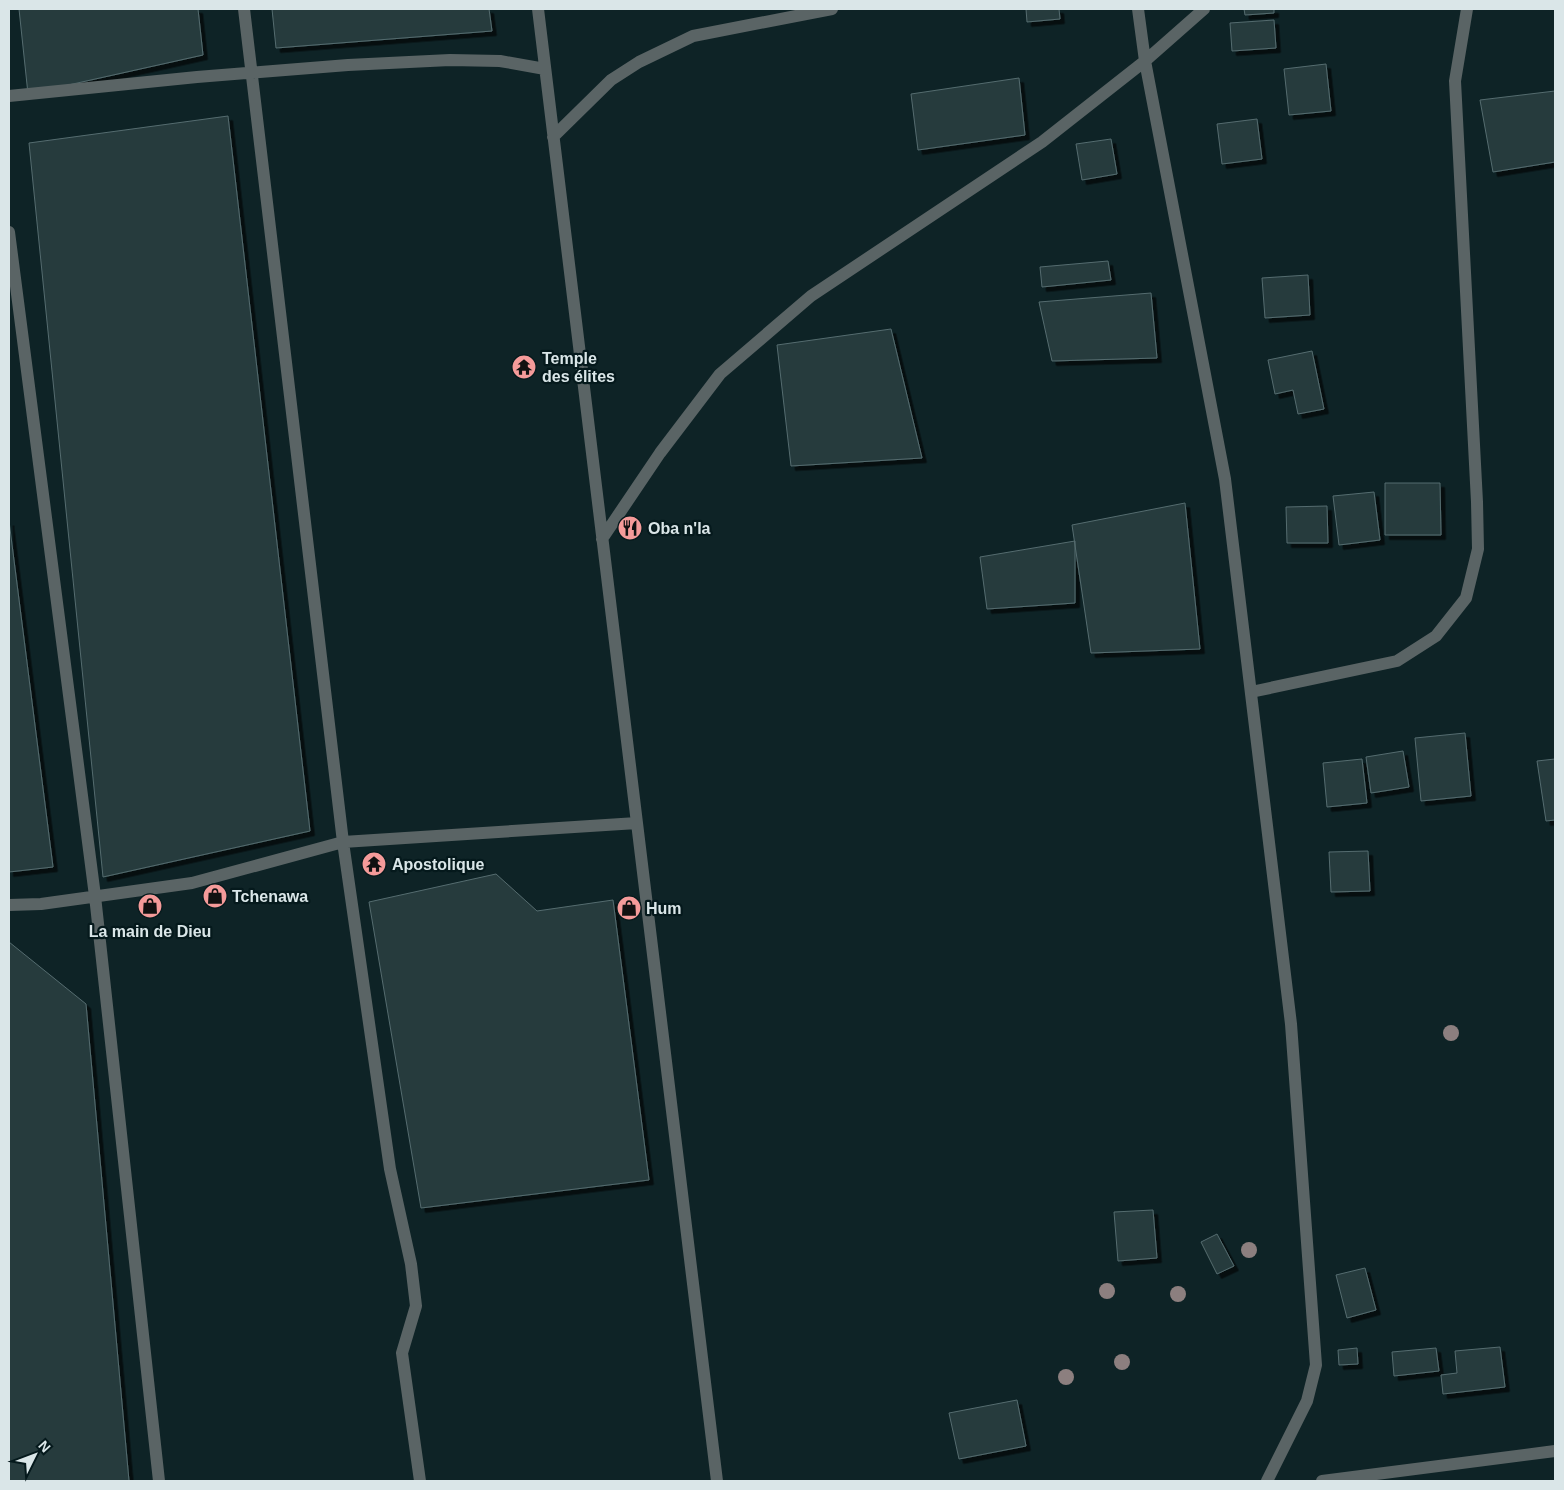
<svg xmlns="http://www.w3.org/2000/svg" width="1564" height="1490" viewBox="0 0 1564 1490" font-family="Arial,sans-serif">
<defs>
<filter id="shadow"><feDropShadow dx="4.5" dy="4.5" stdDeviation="0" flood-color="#0009"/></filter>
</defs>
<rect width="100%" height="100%" fill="#0e2326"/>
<path fill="#263b3e" stroke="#556c6f" filter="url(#shadow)" d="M19,9H198L203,55L28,94Z
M272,9H489L492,31L276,48Z
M1026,9H1059L1060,19L1027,22Z
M1244,9H1274V13L1245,15Z
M1274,20L1276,48L1232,51L1230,23Z
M1326,64L1331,111L1289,115L1284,69Z
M1019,78L1025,135L918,150L911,94Z
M1555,91V162L1493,172L1480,100Z
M228,116L310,831L103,877L29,143Z
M1257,119L1262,159L1222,164L1217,124Z
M1111,139L1117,174L1082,180L1076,144Z
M1108,261L1111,280L1042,287L1040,267Z
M1308,275L1310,315L1265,318L1262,278Z
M1151,293L1157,358L1052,361L1039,302Z
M891,329L922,458L791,466L777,345Z
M1312,351L1324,409L1298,414L1293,390L1275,394L1268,360Z
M1385,483H1440L1441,535H1385Z
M1374,492L1380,540L1339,545L1333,496Z
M1185,503L1200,649L1091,653L1072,525Z
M1327,506L1328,543H1287L1286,507Z
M9,521L53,867L9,872Z
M1075,541V603L987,609L980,557Z
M1465,733L1471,796L1421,801L1415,738Z
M1403,751L1409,787L1371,793L1366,757Z
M1362,759L1367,803L1327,807L1323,763Z
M1555,759V820L1546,821L1537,761Z
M1368,851L1370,891L1331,892L1329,852Z
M496,874L537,911L613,900L649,1180L421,1208L369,902Z
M9,942L86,1004L129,1481H9Z
M1153,1210L1157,1258L1118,1261L1114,1212Z
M1217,1234L1234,1266L1217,1274L1201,1242Z
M1365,1268L1376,1310L1347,1318L1336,1275Z
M1500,1347L1505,1387L1443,1394L1441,1375L1457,1373L1455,1351Z
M1357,1348L1358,1364L1339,1365L1338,1350Z
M1436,1348L1439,1371L1394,1376L1392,1352Z
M1017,1400L1026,1446L959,1459L949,1413Z"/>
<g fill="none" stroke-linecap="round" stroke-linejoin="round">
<path stroke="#5a6465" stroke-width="12" d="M244,9L343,842L390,1169L411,1264L416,1306L402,1353L420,1481
M538,9L717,1481
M1138,9L1145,61L1225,479L1291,1024L1316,1365L1307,1401L1267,1481
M9,96L197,77L348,65L450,60L500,61L545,69
M553,137L611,80L639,62L693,36L832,9
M9,232L95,896L159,1481
M602,539L660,453L720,374L811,296L1042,142L1145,61L1204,9
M1251,692L1397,661L1436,636L1466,598L1478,549L1477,502L1455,81L1467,9
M9,905L41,904L192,883L343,842L637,823
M1322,1481L1555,1451"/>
</g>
<g fill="#8c7f7f">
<circle cx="1451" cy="1033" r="8"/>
<circle cx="1249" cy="1250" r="8"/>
<circle cx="1107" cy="1291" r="8"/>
<circle cx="1178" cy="1294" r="8"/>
<circle cx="1122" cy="1362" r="8"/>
<circle cx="1066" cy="1377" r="8"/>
</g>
<defs>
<symbol id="temple-disc" viewBox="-11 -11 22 22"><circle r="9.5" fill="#f59b9a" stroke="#05191c"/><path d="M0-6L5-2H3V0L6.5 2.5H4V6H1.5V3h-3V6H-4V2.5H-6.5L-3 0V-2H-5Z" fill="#111"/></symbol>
<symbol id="restaurant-disc" viewBox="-11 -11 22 22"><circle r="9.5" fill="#f59b9a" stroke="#05191c"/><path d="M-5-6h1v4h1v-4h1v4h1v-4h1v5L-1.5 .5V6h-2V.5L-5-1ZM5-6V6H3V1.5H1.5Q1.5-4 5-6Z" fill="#111"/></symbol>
<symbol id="shop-disc" viewBox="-11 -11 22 22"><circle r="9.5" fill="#f59b9a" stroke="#05191c"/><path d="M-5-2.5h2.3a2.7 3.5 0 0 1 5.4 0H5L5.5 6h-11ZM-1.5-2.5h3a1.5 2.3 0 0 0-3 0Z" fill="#111"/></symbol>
</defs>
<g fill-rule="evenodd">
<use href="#temple-disc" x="510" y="353" width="28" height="28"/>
<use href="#restaurant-disc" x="616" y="514" width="28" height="28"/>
<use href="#temple-disc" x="360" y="850" width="28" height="28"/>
<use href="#shop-disc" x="201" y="882" width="28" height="28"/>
<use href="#shop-disc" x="136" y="892" width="28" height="28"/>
<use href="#shop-disc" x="615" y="894" width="28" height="28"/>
</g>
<g text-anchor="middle" stroke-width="4.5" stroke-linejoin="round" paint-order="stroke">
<g font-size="16" font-weight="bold" fill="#dae6e8" stroke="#05191c" text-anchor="start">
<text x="542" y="364">Temple<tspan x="542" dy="18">des élites</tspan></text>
<text x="648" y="534">Oba n'la</text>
<text x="392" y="870">Apostolique</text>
<text x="232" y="902">Tchenawa</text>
<text x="646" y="914">Hum</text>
<text x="150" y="937" text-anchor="middle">La main de Dieu</text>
</g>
</g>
<rect width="1564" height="1490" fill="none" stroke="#dae6e8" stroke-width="20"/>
<g transform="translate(35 1455) rotate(48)" stroke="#05191c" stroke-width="4" paint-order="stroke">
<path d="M0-4L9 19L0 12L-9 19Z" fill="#dae6e8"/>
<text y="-8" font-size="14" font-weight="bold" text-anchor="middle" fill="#dae6e8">N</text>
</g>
</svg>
